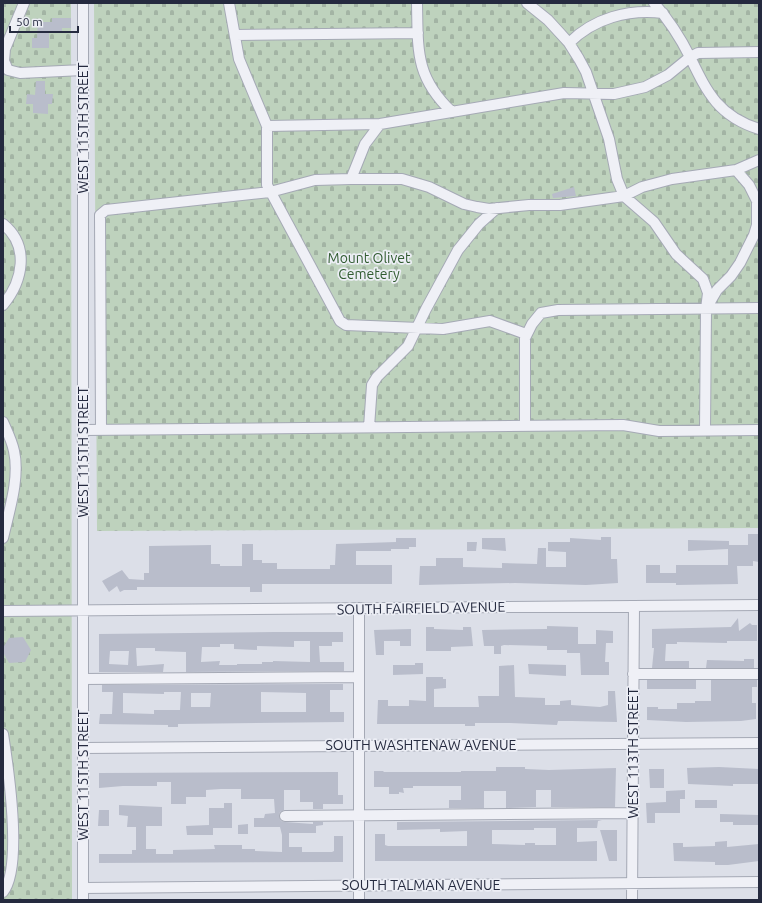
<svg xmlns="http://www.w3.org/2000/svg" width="762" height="903" viewBox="0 0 762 903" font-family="Ubuntu,sans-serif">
<defs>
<pattern id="cemetery-stones" width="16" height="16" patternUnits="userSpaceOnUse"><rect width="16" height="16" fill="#bed2bd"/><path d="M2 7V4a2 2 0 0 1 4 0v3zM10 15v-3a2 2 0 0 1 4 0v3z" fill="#a3b4a4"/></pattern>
</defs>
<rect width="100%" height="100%" fill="#dcdfe8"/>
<path fill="url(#cemetery-stones)" d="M3,3H71L72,900H3Z
M94,3H759V528L97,531Z"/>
<path fill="#b9bdcb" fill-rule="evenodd" d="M52,18H71V28H62V31H49V48H32V38H37L38,22H52Z
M36,81H45V94H53L52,104H48V114L33,113V104H26L27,94L35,95Z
M574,187L576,196L553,198L552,194Z
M748,534H758L759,562L753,561V566H737L738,584L676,585V583H646V565H660V573H676V565H728V549L688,551V540L729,541V545H748Z
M601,537H611V559H617L618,583L586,585L515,583L419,585L420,566H436V558H463V567L502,568V563L537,564L538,548H546V567H566V552L548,551V542H570V538L601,540Z
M396,538H416V547H409V549H391V551H356V565H392V584H262V592H250V587H137V590H124L120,592L117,586L109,592L102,581L122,570L129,579L144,580V573H149V546L211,545V564H220V566H242V544H253V560H262V563H277V569H330V565H335L336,544L396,542Z
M482,538H505L506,551L482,549Z
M467,542H477L476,551H467Z
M738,618L739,631L750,623L752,625H757V641H727V643L677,642V644H666L665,661H689V668H652L654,648H652V629L731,627Z
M547,626L578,627V644H596V630L613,631V643H606L605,662H609V675H581L580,653H567V650H547V646L504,645L501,646V654H494V646H484L482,630L547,629Z
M426,627H434V629L463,630V627H471L473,646L451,647V651H426Z
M411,629V646H400V641H384V655H376L374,630Z
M275,632H343V642H332V646H319L320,662H344V671L186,672V652L155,651V648H136L137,666L164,664L163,672H99V634ZM294,641H310V662L273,661V662H262V664H237V665H219L220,661L201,662L202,647H220V644H234V649L257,650V646L294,647ZM110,651H129L128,665L109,664Z
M23,637L31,650L25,662L9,663L3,652V648L9,638Z
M744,659H754V668H706L707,660L744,661Z
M415,663H423V674L393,675V665H415Z
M528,664L566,665V676L529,674Z
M514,665L515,697L545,698V705H560V701L571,700V705L600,707L608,705V691H615L617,722L572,721H558L557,725L510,723H475V726H465V724H377L378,700H388V706H409V700L426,701V677H443V679H446V688L434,689V707H479L478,696H499V666Z
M647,680H696V689H647Z
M711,680H757V687H752V703H756V719L741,721L686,722L647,720V707H658V709H677V703H695V701H711Z
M343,684V690H330V712H344V722L178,724V727H168V725L99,724L100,714H112L113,692H102V685ZM164,692H181L180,710H154V714L123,713V693L164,694ZM261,692L306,693V712H261ZM191,693H211L210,707H191Z
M496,767H525V769L549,770L616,768L615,807H551V790H536V807L506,808V791H484V808H449V800H461V786H413V788H403L404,793L399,792V794H389V787H374V771H383L384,772H461V771H496Z
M719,767L759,769V784H733V786L688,784L687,768Z
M649,769H664V788H650Z
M338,772V795H343V804H323V809H313V802H300V790H284V810L280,812L279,816L281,821L285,822L313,824V822H323V825L316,826V833H289V847H302V852H332L334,851V836H343V862L99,863V854H132V850H136V827H127L128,816L119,815V805L162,807V826H146V849H156V854H173V850L215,849L214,845H242V849H255V851L282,852V835L280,827H254V818H264L265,814L275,813L274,799H241V789H221L206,790V797H186V804H171V782H157V786H123L99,788V773Z
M685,790V799H680V813H655V823H647L646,803L666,802V791Z
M695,800H717V808H695Z
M224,803H232V828H213V835H187L186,826L209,825V808H224Z
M99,810H109V826H98Z
M720,814L759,815V825H733V822H720Z
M602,820L598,821L597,828H577V842L597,841V861H375V834H385V845L388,846H467V831L440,832V829L397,830V822ZM534,828H556V845H535V843H525V845L492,844V830H534Z
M248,824V834H238V825Z
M600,830H617V861H609Z
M727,841V847L759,844V861L728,865H715V862L674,861L673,843H683V847L715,846V842Z"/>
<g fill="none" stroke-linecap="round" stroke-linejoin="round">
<defs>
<path id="minor" d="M24,3L5,49L4,61L8,70L20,73L83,70
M83,3V900
M229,3L239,59L267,126V185L340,321L346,325L443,329L490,321L526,334
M417,3C418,50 415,77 452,112
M527,3L548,20L559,32L569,43L579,59L586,72L609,139L617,179L624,196L654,222L676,254L703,279L708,293L706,309
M654,3C668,19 680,37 690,57C707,92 718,116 759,129
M235,35L418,33
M569,43C594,18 628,9 663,13
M267,126L380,124L564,93L614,94L645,87L668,75L690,57L698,53L759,52
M351,179L365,144L380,124
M3,224C30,246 23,281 3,305
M3,422C7,431 12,441 14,451C20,478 9,511 3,538
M525,426V338L532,324L541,313L558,310L759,308
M369,427L372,385L377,377L408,346L426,309L458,250L479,224L497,208
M83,430L623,425L659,431L759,430
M101,430L100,215L106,210L270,192L315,180L351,179H402L429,187L464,204L477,207L489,209L529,205H560L624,196L642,187L672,179L736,170L759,160
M705,430L706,309L717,290L731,276L740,263L754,235L757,225V201L749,185L736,170
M3,611L759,605
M633,674H759
M83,679L359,677
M3,734C8,766 23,868 3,892
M83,748L759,743
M285,816L633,813
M83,888L759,882
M359,900V608
M632,900L634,606"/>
</defs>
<use href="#minor" stroke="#a5a9b5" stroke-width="12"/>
<use href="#minor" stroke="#eff0f6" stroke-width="10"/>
</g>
<g text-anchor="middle" stroke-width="3.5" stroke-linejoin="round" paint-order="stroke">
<g font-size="14" fill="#252a3f" stroke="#eceef5">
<text transform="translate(83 128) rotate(-90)" y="5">WEST 115TH STREET</text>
<text transform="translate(83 452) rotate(-90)" y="5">WEST 115TH STREET</text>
<text transform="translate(421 608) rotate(-1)" y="5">SOUTH FAIRFIELD AVENUE</text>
<text x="421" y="750">SOUTH WASHTENAW AVENUE</text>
<text transform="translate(633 753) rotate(-90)" y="5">WEST 113TH STREET</text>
<text transform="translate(83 775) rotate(-90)" y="5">WEST 115TH STREET</text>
<text x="421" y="890">SOUTH TALMAN AVENUE</text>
</g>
<g font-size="14" fill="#315c31" stroke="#eceef5">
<text x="369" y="263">Mount Olivet<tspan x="369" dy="16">Cemetery</tspan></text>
</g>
</g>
<rect width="762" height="903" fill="none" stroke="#252a3f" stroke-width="8"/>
<path d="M10 26v6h68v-6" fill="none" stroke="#252a3f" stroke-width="2"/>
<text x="16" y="26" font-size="12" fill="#252a3f" stroke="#eceef5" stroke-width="3" paint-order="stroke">50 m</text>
</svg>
